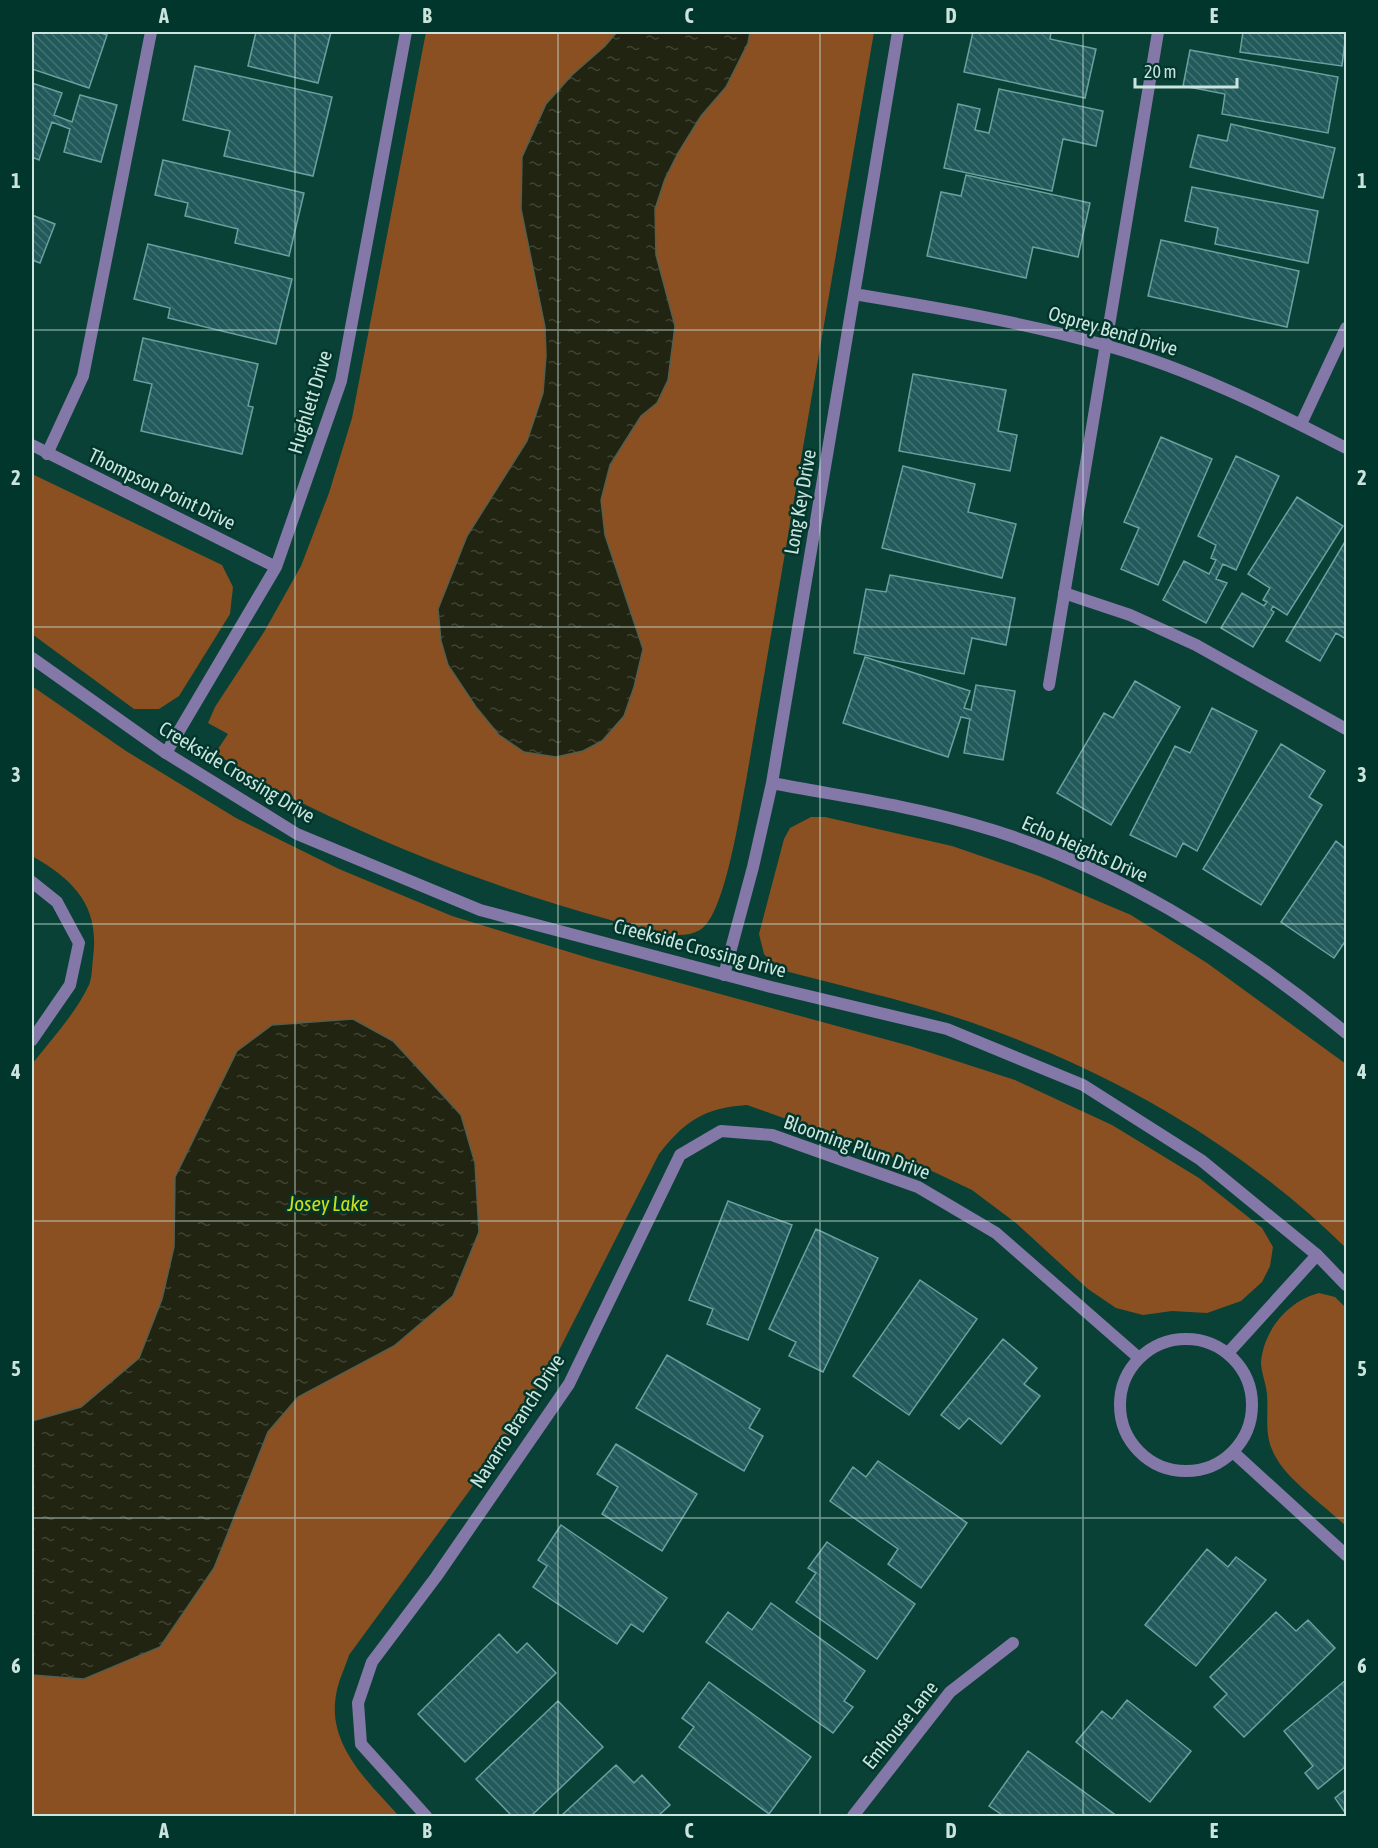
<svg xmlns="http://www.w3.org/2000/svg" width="1378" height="1848" viewBox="0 0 1378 1848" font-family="'Asap Condensed',sans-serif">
<defs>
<pattern id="water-ripples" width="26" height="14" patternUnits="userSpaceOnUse" patternTransform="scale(1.5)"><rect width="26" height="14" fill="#212411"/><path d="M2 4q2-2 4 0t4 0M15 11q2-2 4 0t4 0" fill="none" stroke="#404433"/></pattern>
<pattern id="building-back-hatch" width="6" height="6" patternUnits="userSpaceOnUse" patternTransform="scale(1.5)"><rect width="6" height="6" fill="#22595a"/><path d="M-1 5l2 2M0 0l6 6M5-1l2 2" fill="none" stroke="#417171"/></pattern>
</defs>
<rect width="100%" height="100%" fill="#0a4136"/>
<path fill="#8b5021" d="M426,32H874L746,781C740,811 725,916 700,930C676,944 631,925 607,919C502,890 399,851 302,803C273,788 240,774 216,752L228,734L208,723L215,707L264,632L301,566L329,493L352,418Z
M32,474L222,565L233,587L230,614L179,696L159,709H134L32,634Z
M32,686L126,751L236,818L339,869L452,916L592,959L910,1046L1015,1080L1112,1125L1199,1178L1262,1228L1273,1247L1270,1266L1262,1282L1241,1301L1207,1313L1172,1311L1143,1315L1116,1308L1088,1289L1016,1223L972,1190L934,1172L747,1105C704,1108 685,1121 659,1154L552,1364L508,1438L349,1655C345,1668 338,1681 336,1695C327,1745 369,1783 399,1816H32V1064C52,1039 75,1014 89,985C92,978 92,967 93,958C100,906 74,880 32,856Z
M811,817H825L952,846L1039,876L1131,915L1207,963L1346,1064V1248C1237,1141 1103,1066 958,1018C899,999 838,985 778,969L764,954L759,934L784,839L790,828Z
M1319,1293L1335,1297L1346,1308V1526C1328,1509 1294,1484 1280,1464C1262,1438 1269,1421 1267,1394C1266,1383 1261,1372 1261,1362C1264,1330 1288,1301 1319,1293Z"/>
<path fill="url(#water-ripples)" stroke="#545e4e" stroke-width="1.5" d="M617,32H750L748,43L726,87L701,116L678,153L665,179L655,209L656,255L675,326L668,380L657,403L641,416L610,465L601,500L605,535L643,649L634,687L624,716L602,741L583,751L556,757L524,752L499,735L476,707L448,665L441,641L438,609L467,536L527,441L543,393L546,356L545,327L521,209L522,157L546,104L572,75L605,46Z
M353,1019L393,1041L461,1115L475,1163L479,1232L453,1296L394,1346L298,1397L268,1432L214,1568L160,1647L84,1679L32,1675V1421L81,1407L139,1358L162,1299L174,1247L175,1177L237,1051L272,1025Z"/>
<path fill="url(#building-back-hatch)" stroke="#6aa0a0" stroke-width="1.5" d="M32,32H98L107,35L89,88L32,69Z
M256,32H331L318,83L248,66Z
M973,32H1051L1050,39L1096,49L1085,98L964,72Z
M1243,32H1346L1342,66L1240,52Z
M1190,50L1338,77L1328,133L1222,114L1225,94L1183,86Z
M195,66L332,97L313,176L224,156L230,131L183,120Z
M32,83L62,93L54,115L72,122L80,95L117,105L101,162L64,152L70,129L52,122L39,160L32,157Z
M999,89L1103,111L1096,146L1063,139L1052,191L944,168L958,104L980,109L975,130L989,133Z
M1231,124L1335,148L1323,198L1190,167L1198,135L1227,141Z
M163,160L304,193L289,256L235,243L238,229L185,216L188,203L155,195Z
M966,175L1090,203L1078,257L1033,247L1026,278L927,256L941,192L961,196Z
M1192,187L1318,211L1308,263L1215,244L1218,228L1185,221Z
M32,215L55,224L40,263L32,260Z
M1161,240L1299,271L1287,327L1148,296Z
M148,244L292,279L276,344L168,318L170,308L134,299Z
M143,338L258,364L248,406L253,407L242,454L141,431L152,384L134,380Z
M913,374L1006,390L998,431L1017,435L1010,471L899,451Z
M1161,437L1212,459L1158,585L1121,569L1139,528L1124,522Z
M1236,456L1279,476L1236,570L1223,564L1216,579L1227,583L1206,623L1163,600L1184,561L1209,574L1216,560L1211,558L1216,545L1198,536Z
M903,466L975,484L968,512L1016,524L1002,578L882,548Z
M1297,497L1343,526L1287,615L1273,606L1271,610L1274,612L1253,647L1221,628L1242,593L1264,606L1267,602L1263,600L1270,588L1248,574Z
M1346,540V639L1336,633L1320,661L1286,641Z
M890,575L1015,598L1006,645L972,638L964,674L854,653L866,589L886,592Z
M865,657L970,691L964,708L971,710L976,685L1015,691L1003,760L964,753L970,719L961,717L948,757L843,723Z
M1135,681L1180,707L1111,825L1057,793L1104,713L1113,718Z
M1212,708L1257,731L1197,851L1183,843L1176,857L1130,835L1175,746L1190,753Z
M1281,744L1325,771L1309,797L1322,805L1261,905L1203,869Z
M1336,841L1346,849V940L1334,958L1281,922Z
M728,1201L792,1225L748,1340L707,1324L713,1309L689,1300Z
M816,1229L878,1258L823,1372L789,1356L796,1342L769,1329Z
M920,1280L977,1319L909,1415L853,1376Z
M1003,1339L1037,1368L1024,1384L1040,1396L1001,1444L969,1418L959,1429L941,1415Z
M667,1355L760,1409L749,1428L763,1436L744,1471L636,1408Z
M616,1444L697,1494L662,1551L602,1514L618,1487L597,1474Z
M878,1461L967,1523L921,1588L888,1564L898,1549L830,1501L853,1467L866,1477Z
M561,1525L667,1598L643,1632L631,1624L617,1644L533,1587L547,1566L538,1560Z
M827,1542L915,1604L877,1659L796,1602L816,1573L808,1568Z
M1207,1549L1228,1567L1236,1557L1266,1580L1196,1666L1145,1625Z
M771,1603L865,1671L844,1701L853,1707L833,1733L706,1642L728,1612L752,1630Z
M1276,1612L1296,1631L1308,1620L1335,1648L1244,1737L1214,1707L1227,1694L1210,1677Z
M499,1634L517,1653L527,1643L556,1673L465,1762L418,1714Z
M1346,1680V1766L1318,1789L1305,1773L1313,1766L1284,1731Z
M709,1682L811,1757L769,1814L679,1747L694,1727L682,1718Z
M1127,1700L1191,1751L1150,1802L1076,1742L1102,1711L1112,1719Z
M558,1701L603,1747L531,1816H512L476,1779Z
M1028,1751L1117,1816H1004L989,1806Z
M616,1765L634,1783L642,1775L670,1805L658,1816H561Z
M1346,1789V1814L1335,1798Z"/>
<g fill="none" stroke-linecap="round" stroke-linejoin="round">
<path stroke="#8478a8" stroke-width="12" d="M47,454L83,376L151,32
M1064,593L1130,615L1196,645L1346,729
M1049,685L1158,32"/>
<path stroke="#8478a8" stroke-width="12" d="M854,294C938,308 1022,322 1104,345C1188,368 1269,408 1346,448
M1301,424L1346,328
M32,445L276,567
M166,753L276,567L341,381L406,32
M772,783C839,796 907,805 972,824C1106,861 1240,945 1346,1033
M32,882L57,902L79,943L70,985L32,1040
M724,975L753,867L772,783L898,32
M1120 1405a66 66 0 1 1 132 0a66 66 0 1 1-132 0Z
M1228,1353L1317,1255
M1233,1452L1346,1555
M426,1816L361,1744L358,1703L372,1662L436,1577L569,1384L680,1155L721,1131L772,1135L918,1187L996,1233L1139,1358
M853,1816L950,1692L1013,1643"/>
<path stroke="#8478a8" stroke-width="12" d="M32,658L166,753L297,834L480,910L771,987L947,1029L1083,1085L1201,1160L1317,1255L1346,1285"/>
</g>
<path fill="none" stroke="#cbe4dd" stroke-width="1.5" stroke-opacity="0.55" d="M295,32V1816M558,32V1816M820,32V1816M1083,32V1816M32,330H1346M32,627H1346M32,924H1346M32,1221H1346M32,1518H1346"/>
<g text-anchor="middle" stroke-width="5" stroke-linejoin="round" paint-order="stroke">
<g font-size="20" fill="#cbe4dd" stroke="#00362c">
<text transform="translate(1113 331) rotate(16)" y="7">Osprey Bend Drive</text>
<text transform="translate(310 402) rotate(-73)" y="7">Hughlett Drive</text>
<text transform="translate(162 489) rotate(26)" y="7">Thompson Point Drive</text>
<text transform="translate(800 502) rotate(-80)" y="7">Long Key Drive</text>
<text transform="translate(237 772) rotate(31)" y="7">Creekside Crossing Drive</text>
<text transform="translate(1085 849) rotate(24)" y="7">Echo Heights Drive</text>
<text transform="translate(700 948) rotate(15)" y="7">Creekside Crossing Drive</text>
<text transform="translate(857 1147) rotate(20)" y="7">Blooming Plum Drive</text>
<text transform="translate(517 1421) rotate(-57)" y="7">Navarro Branch Drive</text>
<text transform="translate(900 1725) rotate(-51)" y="7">Emhouse Lane</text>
</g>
<g font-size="21" font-style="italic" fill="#ccdf16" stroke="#00362c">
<text x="328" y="1211">Josey Lake</text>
</g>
</g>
<rect width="1378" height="1848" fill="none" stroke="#00362c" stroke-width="66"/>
<path d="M1135 78v9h102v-9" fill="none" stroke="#cbe4dd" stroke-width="3"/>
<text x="1144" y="78" font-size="18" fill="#cbe4dd" stroke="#00362c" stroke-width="4.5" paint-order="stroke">20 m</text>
<rect x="33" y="33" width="1312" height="1782" fill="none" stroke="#cbe4dd" stroke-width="2"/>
<g font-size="20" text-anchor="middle" font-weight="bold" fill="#cbe4dd">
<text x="164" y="23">A</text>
<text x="427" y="23">B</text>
<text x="689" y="23">C</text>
<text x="951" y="23">D</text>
<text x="1214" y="23">E</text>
<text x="16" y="188">1</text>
<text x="1362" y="188">1</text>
<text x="16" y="485">2</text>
<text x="1362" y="485">2</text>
<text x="16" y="782">3</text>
<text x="1362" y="782">3</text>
<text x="16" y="1079">4</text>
<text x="1362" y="1079">4</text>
<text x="16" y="1376">5</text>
<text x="1362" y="1376">5</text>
<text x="16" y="1673">6</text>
<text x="1362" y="1673">6</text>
<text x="164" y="1838">A</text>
<text x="427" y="1838">B</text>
<text x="689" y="1838">C</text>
<text x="951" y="1838">D</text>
<text x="1214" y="1838">E</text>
</g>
</svg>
